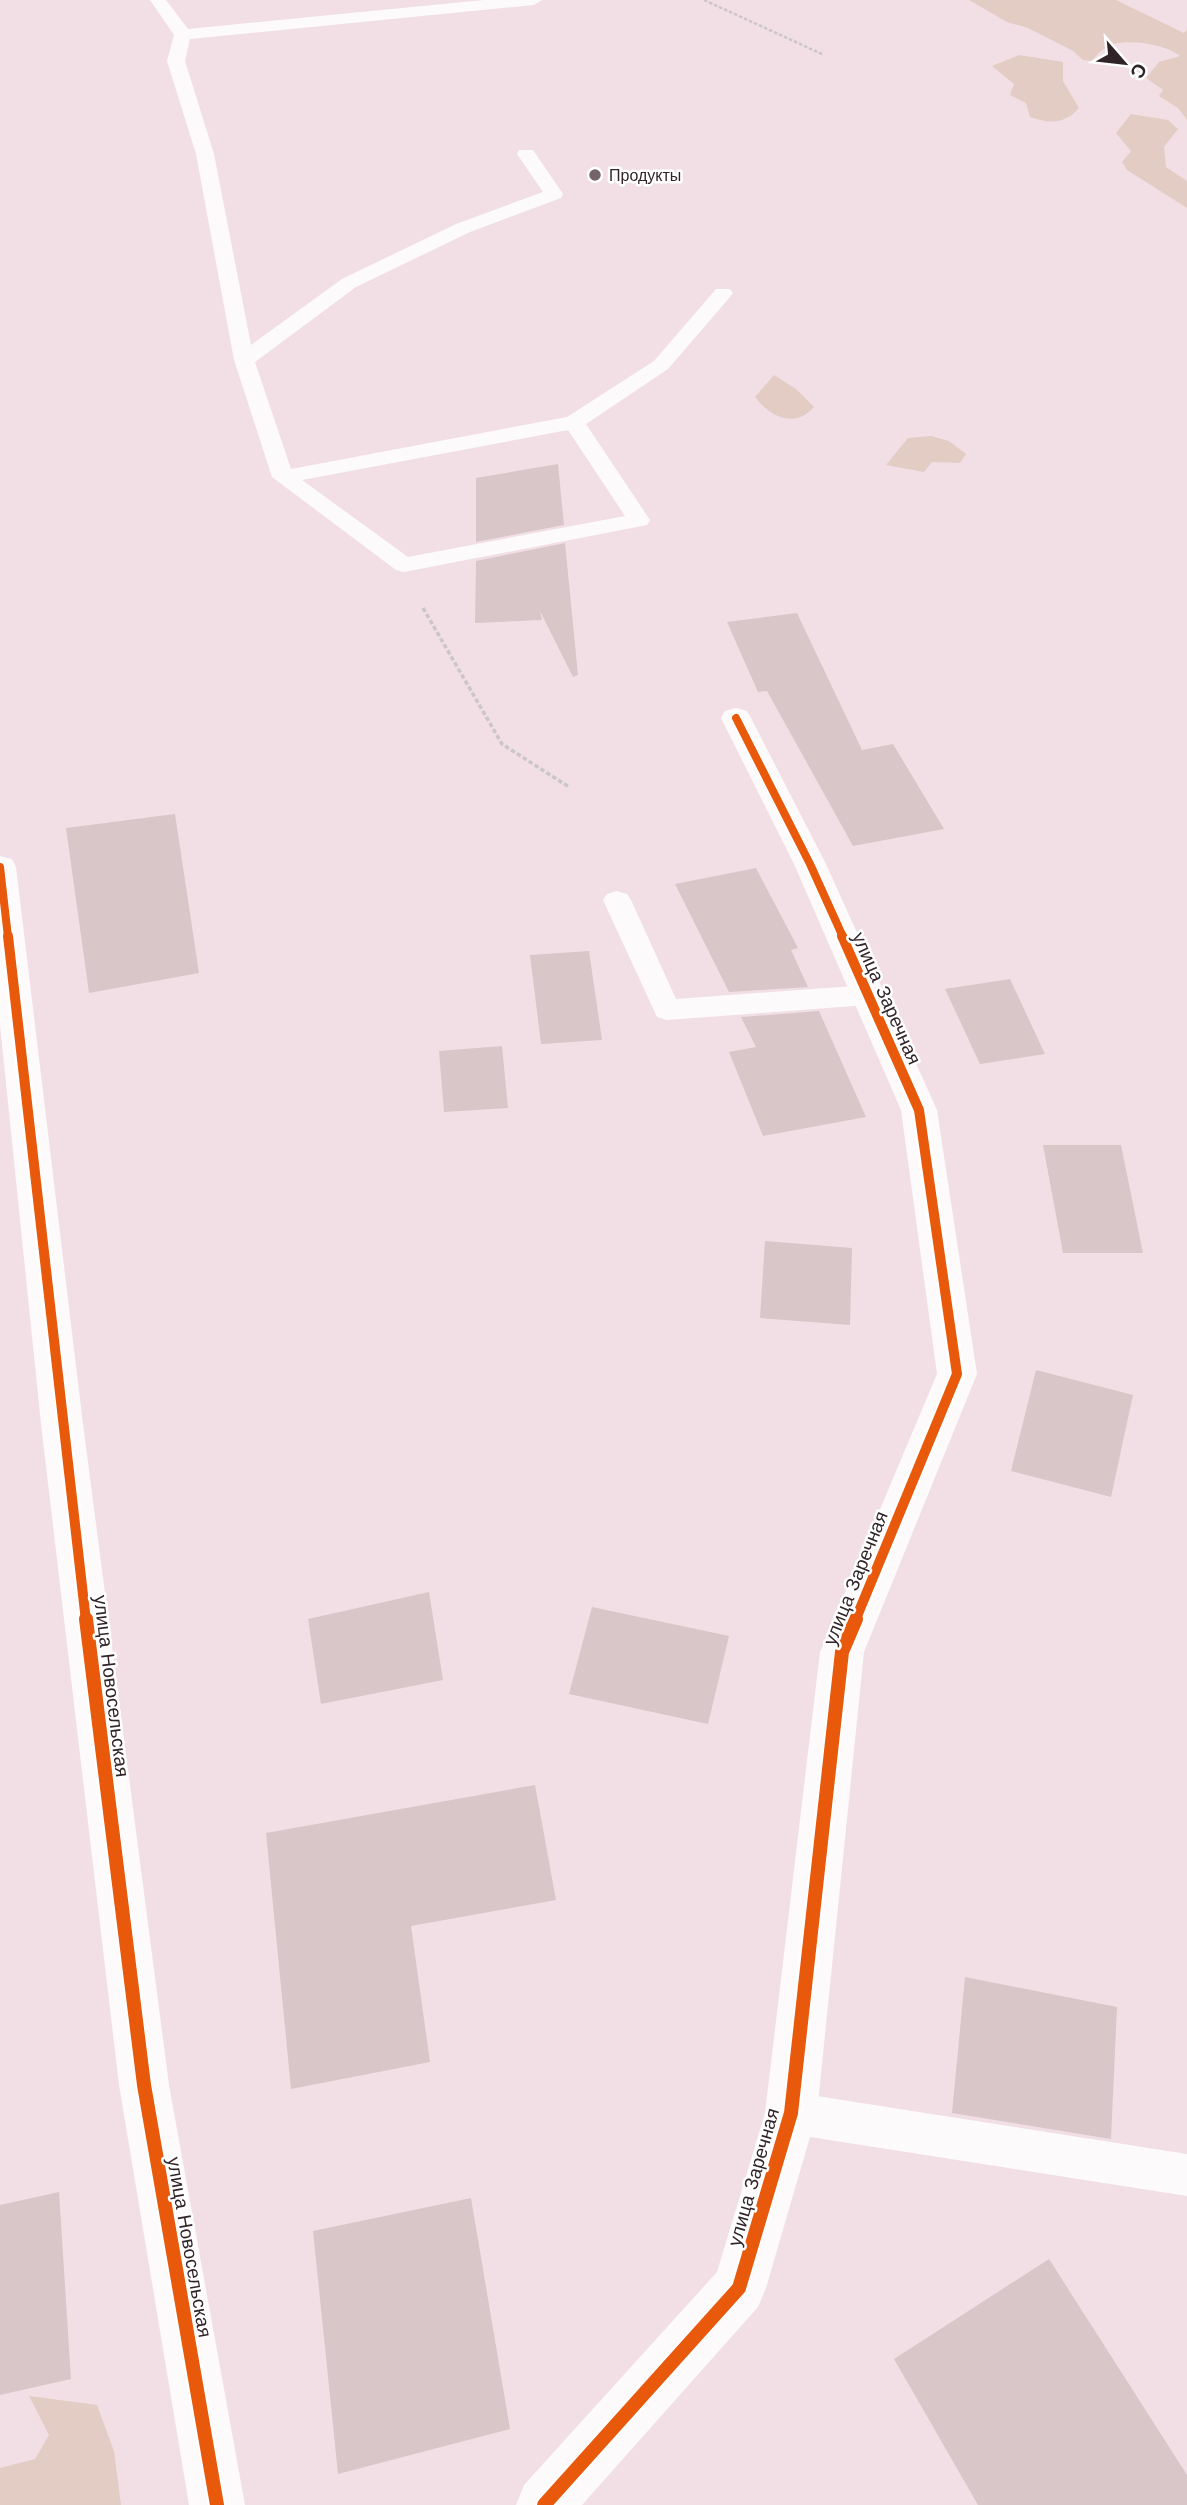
<svg xmlns="http://www.w3.org/2000/svg" width="1187" height="2505" viewBox="0 0 1187 2505" font-family="'Work Sans',sans-serif">
<rect width="100%" height="100%" fill="#f2dfe6"/>
<path fill="#e3ccc4" d="M969,0H1116L1184,33L1187,30V120L1178,108L1159,96L1163,90L1146,78L1159,62L1180,56C1166,44 1119,36 1104,49C1099,52 1095,57 1092,61L1083,60L1073,51L1028,28L1007,22Z
M1019,55L1063,62V81L1079,108C1065,124 1050,124 1030,117L1026,103L1010,95L1014,84L992,66Z
M1131,114L1168,120L1178,129L1164,147L1166,167L1187,181V208L1127,170L1122,162L1131,151L1116,133Z
M774,375L796,389L814,407C795,429 770,417 755,397Z
M931,436L949,441L966,454L960,463L932,462L924,472L886,465L908,438Z
M29,2396L97,2405L114,2451L121,2505H0V2468L35,2459L49,2435Z"/>
<path fill="#d8c6c8" d="M558,464L564,525L476,542V478Z
M565,543L578,675L573,677L540,611L542,620L475,623L476,561Z
M797,613L862,750L893,744L944,829L853,846L767,691L758,692L727,622Z
M175,814L199,973L89,993L66,828Z
M756,868L798,948L791,950L808,987L729,992L675,884Z
M589,951L602,1040L541,1044L530,955Z
M1010,979L1045,1054L980,1064L945,989Z
M819,1011L866,1117L763,1136L729,1052L756,1047L741,1017Z
M502,1046L508,1108L444,1112L439,1051Z
M1043,1145H1121L1143,1253H1063Z
M765,1241L852,1248L850,1325L760,1318Z
M1036,1370L1133,1395L1111,1497L1011,1471Z
M429,1592L443,1680L321,1704L308,1619Z
M592,1607L729,1636L708,1724L569,1694Z
M535,1785L556,1900L411,1926L430,2062L291,2089L266,1833Z
M965,1977L1117,2007L1111,2139L952,2113Z
M59,2192L71,2379L0,2395V2205Z
M471,2198L510,2429L338,2474L313,2231Z
M1049,2259L1187,2475V2505H978L894,2359Z"/>
<g fill="none" stroke-linecap="round" stroke-linejoin="round">
<path stroke="#ccc6c8" stroke-width="2.5" stroke-dasharray="3.5 2" stroke-linecap="butt" d="M704,0L822,54"/>
<path stroke="#ccc6c8" stroke-width="3.5" stroke-dasharray="4.5 2.5" stroke-linecap="butt" d="M423,608L502,744L569,787"/>
<path fill="#fdfafb" fill-rule="evenodd" d="M150,0H166L188,29L484,0H542L534,5L190,39L185,61L214,154L251,345L342,279L456,224L543,192L517,154L519,150H533L563,194L561,198L470,232L356,287L255,362L291,469L567,417L654,361L716,289H730L733,293L730,297L668,369L586,424L650,520L647,525L404,572L396,570L272,477L234,360L196,154L167,61L174,35ZM568,430L625,516L408,557L302,480Z
M617,891L627,894L631,900L676,999L867,985L877,988L881,995L877,1002L867,1005L667,1020L657,1017L603,900L607,894Z
M791,2092L1187,2154V2196L791,2134L776,2128L770,2113L776,2098Z"/>
<path fill="#fdfafb" fill-rule="evenodd" d="M736,708L747,711L751,718L826,864L937,1110L977,1374L864,1652L817,2113L766,2288L758,2307L582,2505H516L524,2485L717,2272L765,2113L820,1652L937,1374L901,1110L794,864L721,718L725,711Z
M0,856L12,859L16,867L83,1424L169,2085L245,2505H189L119,2085L41,1424L0,1025Z"/>
<defs>
<path id="cycleway-far2" d="M736,718L810,864L843,937
M0,867L8,937"/>
<path id="cycleway-far1" d="M8,936L86,1621
M842,936L919,1110L957,1374L855,1621"/>
<path id="cycleway" d="M86,1619L144,2085L217,2505
M544,2505L739,2288L791,2113L842,1652L856,1619"/>
</defs>
<use href="#cycleway-far2" stroke="#fff" stroke-width="11"/>
<use href="#cycleway-far1" stroke="#fff" stroke-width="15"/>
<use href="#cycleway" stroke="#fff" stroke-width="18"/>
<use href="#cycleway-far2" stroke="#e8590c" stroke-width="8"/>
<use href="#cycleway-far1" stroke="#e8590c" stroke-width="10"/>
<use href="#cycleway" stroke="#e8590c" stroke-width="14"/>
</g>
<circle fill="#75656b" stroke="#fff" stroke-width="2.5" cx="595" cy="175" r="7"/>
<g text-anchor="middle" stroke-width="5" stroke-linejoin="round" paint-order="stroke">
<g font-size="16" fill="#312429" stroke="#fff" text-anchor="start">
<text x="609" y="181">Продукты</text>
</g>
<g font-size="19" fill="#312429" stroke="#fff">
<text transform="translate(887 998) rotate(66)" y="7">улица Заречная</text>
<text transform="translate(855 1578) rotate(-68)" y="7">улица Заречная</text>
<text transform="translate(112 1686) rotate(83)" y="7">улица Новосельская</text>
<text transform="translate(753 2177) rotate(-74)" y="7">улица Заречная</text>
<text transform="translate(190 2247) rotate(80)" y="7">улица Новосельская</text>
</g>
</g>
<g transform="translate(1124 63) rotate(118)" stroke="#ffffff" stroke-width="5" paint-order="stroke">
<path d="M0-5L12 26L0 18L-12 26Z" fill="#312429"/>
<text y="-10" font-size="19" font-weight="bold" text-anchor="middle" fill="#312429">С</text>
</g>
</svg>
